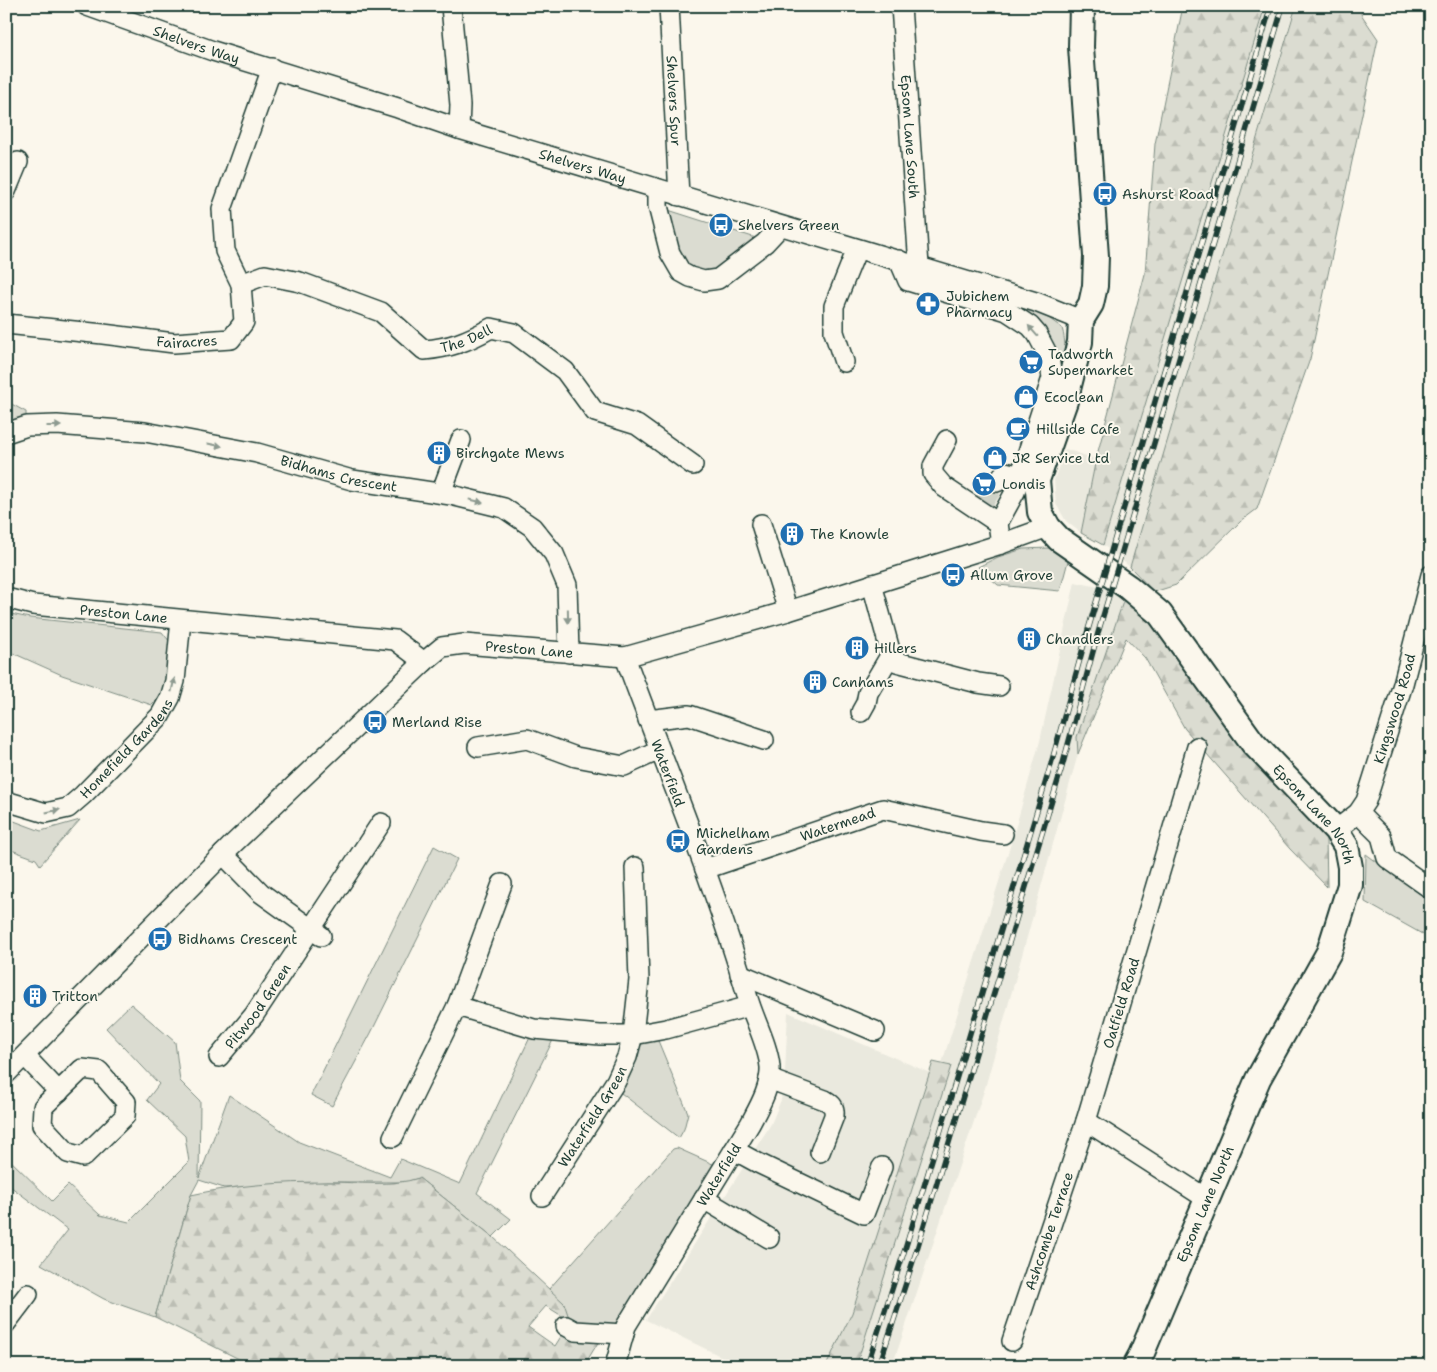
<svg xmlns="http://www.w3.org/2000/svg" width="1437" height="1372" viewBox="0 0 1437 1372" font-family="'Shantell Sans',sans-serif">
<defs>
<pattern id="forest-firs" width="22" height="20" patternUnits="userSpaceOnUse" patternTransform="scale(1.25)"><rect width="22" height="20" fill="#dbdcd1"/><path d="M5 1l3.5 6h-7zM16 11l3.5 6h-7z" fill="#bcbeb4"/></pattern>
</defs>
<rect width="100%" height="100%" fill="#fbf7ec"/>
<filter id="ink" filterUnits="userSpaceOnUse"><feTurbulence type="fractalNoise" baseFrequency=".02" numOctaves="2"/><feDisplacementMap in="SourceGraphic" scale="10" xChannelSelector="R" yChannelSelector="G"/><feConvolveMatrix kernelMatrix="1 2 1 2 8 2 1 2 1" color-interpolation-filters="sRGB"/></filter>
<g filter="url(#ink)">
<path fill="#eae9de" d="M1265,6H1295L1130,567L1103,545Z
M1065,449L1096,459L1081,533L1066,521L1056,504L1054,480Z
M1075,582L1126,593L1077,737L1078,754L985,1088L898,1349L892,1366H856L951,1066L942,1063L1012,840L1040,741Z
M788,1012L930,1073L852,1313L826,1366H741L646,1320L771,1124L781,1100L785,1071Z"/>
<path fill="#dbdcd1" stroke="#7d8c82" d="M665,209L759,239L717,274L702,275L681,262Z
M1001,301L1042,313L1062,328C1066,342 1067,358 1059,370L1054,345L1043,344Z
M6,401L26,412V422L6,430Z
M1049,548L1068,561L1060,591L998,585L978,567L998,557L1023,549Z
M6,613L30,618L162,632L178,652L175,681L152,705L62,675L6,650Z
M6,818L41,831L80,820L40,865L36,859L6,848Z
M434,846L457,859L371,1033L332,1106L311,1095Z
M1366,854L1431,902V939L1365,902Z
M131,1004L175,1042L180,1081L200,1101L199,1178L229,1095L299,1142L390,1177L400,1159L460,1184L534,1029L557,1032L477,1193L511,1219L493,1237L419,1178L406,1182H327L224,1188L199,1180L191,1195L155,1317L104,1299L41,1264L68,1230L6,1183V1156L52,1201L68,1185L100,1215L129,1222L189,1162L185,1136L147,1100L159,1084L106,1028Z
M654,1031L688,1113L684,1129L679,1138L612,1086L633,1035Z
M677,1148L715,1165L626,1326L570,1321L549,1289L673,1149Z"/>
<path fill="url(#forest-firs)" stroke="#7d8c82" d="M1183,6H1265L1103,545L1081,533L1096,459L1145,274L1155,144Z
M1296,6H1363L1361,14L1378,39L1310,359L1257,509L1241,521L1176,585L1154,592L1130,567Z
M1126,593L1188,666L1250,752L1326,838L1327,887L1290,849L1185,729L1145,658L1126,638L1078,754L1077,737Z
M933,1062L951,1066L856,1366H826L852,1313Z
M419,1178L493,1237L564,1303L570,1321L546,1306L528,1327L555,1346L565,1330L599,1341L588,1359L580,1366H248L245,1362L155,1317L191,1195C236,1185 282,1182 328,1182C358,1182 391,1187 419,1178Z"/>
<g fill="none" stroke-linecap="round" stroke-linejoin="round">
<path stroke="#cfd2c7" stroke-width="19" stroke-dasharray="19 9" stroke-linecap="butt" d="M982,505L997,482"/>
<defs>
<g id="minor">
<path id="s1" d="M87,6L213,51L398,108L459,129L1036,302L1081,320"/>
<path d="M451,6L460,105L459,129"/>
<path id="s2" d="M669,6L679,196"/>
<path id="s3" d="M901,6L919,266"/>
<path d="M658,189V206L670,253L681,272L690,277L704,281L718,279L765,243L780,227"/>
<path d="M6,191L18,162"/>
<path d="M899,260L908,281L1007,311L1030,326L1037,334L1049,357L1052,378L1015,492L998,523L1001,544"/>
<path id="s4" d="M241,284L265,275L300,282L381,312L424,350C450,348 468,341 491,328L514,333L565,371L595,412L637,425L693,465"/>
<path id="s5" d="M6,324L103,334L174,343L231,339L244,322L241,284L225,251L222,209L272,68"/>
<path d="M844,362L834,332V306L857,249"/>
<path id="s6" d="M6,433L27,426L57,425L145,432L257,453L352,480L451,495L504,508L532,527L554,554L567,585L569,653"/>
<path d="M947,440L933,466V474L944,487L998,523"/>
<path d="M997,482L1005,472L1032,479"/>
<path d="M441,493L461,440"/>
<path d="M761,524L788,611"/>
<path d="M872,584L891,654L897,662L978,683L999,686"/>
<path id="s7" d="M6,598L33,605L395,640L424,662"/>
<path d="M861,712L866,703L868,693L891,654"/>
<path d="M648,720L689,715L764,740"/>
<path d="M478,747L527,739L576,757L624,766L659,750"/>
<path d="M1197,747L1086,1121L1207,1199"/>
<path id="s8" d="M6,801L46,813L68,808L83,795L160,716L170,698L175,681L181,620"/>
<path d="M1358,813L1381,836L1387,858L1431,889"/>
<path id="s9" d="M1336,830L1358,813L1366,801L1403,684L1431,575"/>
<path d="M223,854L261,893L321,936"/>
<path id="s10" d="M705,869L883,809L981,831L1003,834"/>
<path d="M740,974L875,1031"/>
<path d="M457,1006L534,1029L600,1035H633L666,1029L750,1006"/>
<path d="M25,1056L59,1092"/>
<path id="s11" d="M219,1057L254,1015L381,823"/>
<path d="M82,1069L99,1071L126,1102L125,1116L83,1157L68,1153L42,1125L43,1107Z"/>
<path id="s12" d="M6,1074L231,846L424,662L442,647L464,644L625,657L788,611L1001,544L1048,527"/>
<path d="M769,1079L825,1100C832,1104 835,1107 834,1116L820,1152"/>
<path d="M393,1137L457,1006L502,884"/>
<path d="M734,1150L758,1163L864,1214L882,1167"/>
<path id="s13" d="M542,1196L616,1081L627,1057L633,1035L639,980L635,867"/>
<path d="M704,1199L769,1238"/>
<path d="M6,1323L28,1294"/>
<path d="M566,1326L575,1331L624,1334"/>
<path id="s14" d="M1012,1341L1086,1121"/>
<path id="s15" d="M615,1366L626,1326L750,1124C759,1107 771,1087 770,1067C768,1044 753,1018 747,995C713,880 666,769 625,657"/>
</g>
<g id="major">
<path id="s16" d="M1082,6L1081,47L1096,256L1095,286L1091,304L1081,320L1080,342L1065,401L1037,480L1040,512L1048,527L1059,539L1128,587L1160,614L1253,743L1336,830L1346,846L1350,867V885L1329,952L1258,1079L1141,1355L1135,1366"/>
</g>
</defs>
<use href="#minor" stroke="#1f3d34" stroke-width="22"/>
<use href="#major" stroke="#1f3d34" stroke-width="28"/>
<use href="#minor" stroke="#fbf7ec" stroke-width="19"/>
<use href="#major" stroke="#fbf7ec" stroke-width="24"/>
<defs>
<path id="rail" d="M867,1366L906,1246L1051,764L1088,630L1271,6
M879,1366L917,1249L1062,767L1098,633L1283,6"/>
</defs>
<use href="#rail" stroke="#1f3d34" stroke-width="5.5"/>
<use href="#rail" stroke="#fbf7ec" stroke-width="4" stroke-dasharray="11" stroke-linecap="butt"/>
</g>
<defs><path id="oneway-solid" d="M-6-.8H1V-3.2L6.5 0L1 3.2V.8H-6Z" transform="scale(1.25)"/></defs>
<g fill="#8d9a90">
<use href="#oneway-solid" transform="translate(1033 331) rotate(-131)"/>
<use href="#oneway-solid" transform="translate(54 426)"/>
<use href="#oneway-solid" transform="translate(215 445) rotate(11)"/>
<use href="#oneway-solid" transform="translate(476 501) rotate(14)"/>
<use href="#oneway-solid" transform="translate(568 616) rotate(89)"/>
<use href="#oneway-solid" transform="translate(173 685) rotate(-77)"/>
<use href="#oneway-solid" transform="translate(53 811) rotate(-12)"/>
</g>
</g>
<defs>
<symbol id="bus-disc" viewBox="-11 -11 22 22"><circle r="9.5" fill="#1f6fb2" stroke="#fbf7ec"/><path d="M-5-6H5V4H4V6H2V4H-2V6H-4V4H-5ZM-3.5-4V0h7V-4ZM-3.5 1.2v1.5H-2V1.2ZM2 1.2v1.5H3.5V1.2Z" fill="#fff"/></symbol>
<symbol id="pharmacy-disc" viewBox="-11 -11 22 22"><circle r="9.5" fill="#1f6fb2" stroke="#fbf7ec"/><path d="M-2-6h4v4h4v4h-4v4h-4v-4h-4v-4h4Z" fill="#fff"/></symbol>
<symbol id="supermarket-disc" viewBox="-11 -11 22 22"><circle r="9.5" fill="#1f6fb2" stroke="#fbf7ec"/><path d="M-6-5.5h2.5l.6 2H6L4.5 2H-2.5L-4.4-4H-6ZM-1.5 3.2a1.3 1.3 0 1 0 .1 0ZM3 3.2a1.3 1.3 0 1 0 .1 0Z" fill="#fff"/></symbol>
<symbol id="shop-disc" viewBox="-11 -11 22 22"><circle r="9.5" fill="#1f6fb2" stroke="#fbf7ec"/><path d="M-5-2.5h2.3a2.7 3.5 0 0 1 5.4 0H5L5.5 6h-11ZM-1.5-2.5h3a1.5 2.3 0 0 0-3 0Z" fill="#fff"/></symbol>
<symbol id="cafe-disc" viewBox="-11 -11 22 22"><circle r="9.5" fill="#1f6fb2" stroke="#fbf7ec"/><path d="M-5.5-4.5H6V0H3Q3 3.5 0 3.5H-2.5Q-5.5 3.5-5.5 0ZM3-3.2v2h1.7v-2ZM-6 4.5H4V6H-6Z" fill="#fff"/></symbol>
<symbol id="building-disc" viewBox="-11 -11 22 22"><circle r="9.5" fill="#1f6fb2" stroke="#fbf7ec"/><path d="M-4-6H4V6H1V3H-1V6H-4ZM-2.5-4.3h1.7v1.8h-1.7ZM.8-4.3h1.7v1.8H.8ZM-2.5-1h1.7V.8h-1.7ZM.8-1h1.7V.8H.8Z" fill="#fff"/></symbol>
</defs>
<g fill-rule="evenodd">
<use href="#bus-disc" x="1091" y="180" width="28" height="28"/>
<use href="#bus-disc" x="707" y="211" width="28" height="28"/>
<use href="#pharmacy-disc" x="914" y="290" width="28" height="28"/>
<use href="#supermarket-disc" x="1017" y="348" width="28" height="28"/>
<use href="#shop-disc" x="1012" y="383" width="28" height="28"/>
<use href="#cafe-disc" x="1004" y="415" width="28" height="28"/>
<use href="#building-disc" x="425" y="439" width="28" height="28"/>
<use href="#shop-disc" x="981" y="444" width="28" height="28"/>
<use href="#supermarket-disc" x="970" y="470" width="28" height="28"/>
<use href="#building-disc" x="778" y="520" width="28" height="28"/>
<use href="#bus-disc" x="939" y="561" width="28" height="28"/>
<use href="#building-disc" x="1015" y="625" width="28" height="28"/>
<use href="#building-disc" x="843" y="634" width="28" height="28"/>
<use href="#building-disc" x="801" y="668" width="28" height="28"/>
<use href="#bus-disc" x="361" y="708" width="28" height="28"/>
<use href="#bus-disc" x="664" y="827" width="28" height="28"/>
<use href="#bus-disc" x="146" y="925" width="28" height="28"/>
<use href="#building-disc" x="21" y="982" width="28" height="28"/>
</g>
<g text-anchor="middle" stroke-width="4" stroke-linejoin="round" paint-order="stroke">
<g font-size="14" fill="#1f3d34" stroke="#fbf7ec">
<text dy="5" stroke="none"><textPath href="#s1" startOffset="116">Shelvers Way</textPath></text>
<text dy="5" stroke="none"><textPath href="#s2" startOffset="95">Shelvers Spur</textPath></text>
<text dy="5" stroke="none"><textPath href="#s3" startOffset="131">Epsom Lane South</textPath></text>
<text dy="5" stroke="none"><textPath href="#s1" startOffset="521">Shelvers Way</textPath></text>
<text dy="5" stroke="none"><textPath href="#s4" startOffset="249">The Dell</textPath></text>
<text dy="5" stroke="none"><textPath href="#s5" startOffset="182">Fairacres</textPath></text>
<text dy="5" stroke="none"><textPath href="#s6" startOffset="339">Bidhams Crescent</textPath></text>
<text dy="5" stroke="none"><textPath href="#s7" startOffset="119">Preston Lane</textPath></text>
<text dy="5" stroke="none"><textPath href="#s12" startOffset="698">Preston Lane</textPath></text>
<text dy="5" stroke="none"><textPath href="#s9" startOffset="139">Kingswood Road</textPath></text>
<text dy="5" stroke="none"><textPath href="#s8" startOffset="148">Homefield Gardens</textPath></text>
<text transform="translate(668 773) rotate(69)" y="5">Waterfield</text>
<text dy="5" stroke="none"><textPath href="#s16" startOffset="930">Epsom Lane North</textPath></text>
<text dy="5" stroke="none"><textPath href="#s10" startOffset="140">Watermead</textPath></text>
<text transform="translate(1121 1003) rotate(-73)" y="5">Oatfield Road</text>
<text dy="5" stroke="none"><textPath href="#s11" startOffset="64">Pitwood Green</textPath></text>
<text dy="5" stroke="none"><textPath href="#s13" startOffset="94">Waterfield Green</textPath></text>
<text dy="5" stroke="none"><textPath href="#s15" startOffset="219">Waterfield</textPath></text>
<text transform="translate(1205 1204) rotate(-67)" y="5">Epsom Lane North</text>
<text dy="5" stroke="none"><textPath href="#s14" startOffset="116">Ashcombe Terrace</textPath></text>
</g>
<g font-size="14" fill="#1f3d34" stroke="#fbf7ec" text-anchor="start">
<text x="1122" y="199">Ashurst Road</text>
<text x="738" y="230">Shelvers Green</text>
<text x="946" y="301">Jubichem<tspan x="946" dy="16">Pharmacy</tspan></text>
<text x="1048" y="359">Tadworth<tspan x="1048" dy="16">Supermarket</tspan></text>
<text x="1044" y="402">Ecoclean</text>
<text x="1036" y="434">Hillside Cafe</text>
<text x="456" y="458">Birchgate Mews</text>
<text x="1012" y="463">JR Service Ltd</text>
<text x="1002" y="489">Londis</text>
<text x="810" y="539">The Knowle</text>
<text x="970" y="580">Allum Grove</text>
<text x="1046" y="644">Chandlers</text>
<text x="874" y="653">Hillers</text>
<text x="832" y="687">Canhams</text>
<text x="392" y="727">Merland Rise</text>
<text x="696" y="838">Michelham<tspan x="696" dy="16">Gardens</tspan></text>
<text x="178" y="944">Bidhams Crescent</text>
<text x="52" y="1001">Tritton</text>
</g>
</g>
<rect width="1437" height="1372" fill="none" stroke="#fbf7ec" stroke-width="25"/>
<rect x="12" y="12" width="1412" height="1347" fill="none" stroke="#1f3d34" stroke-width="2" filter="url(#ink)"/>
</svg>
